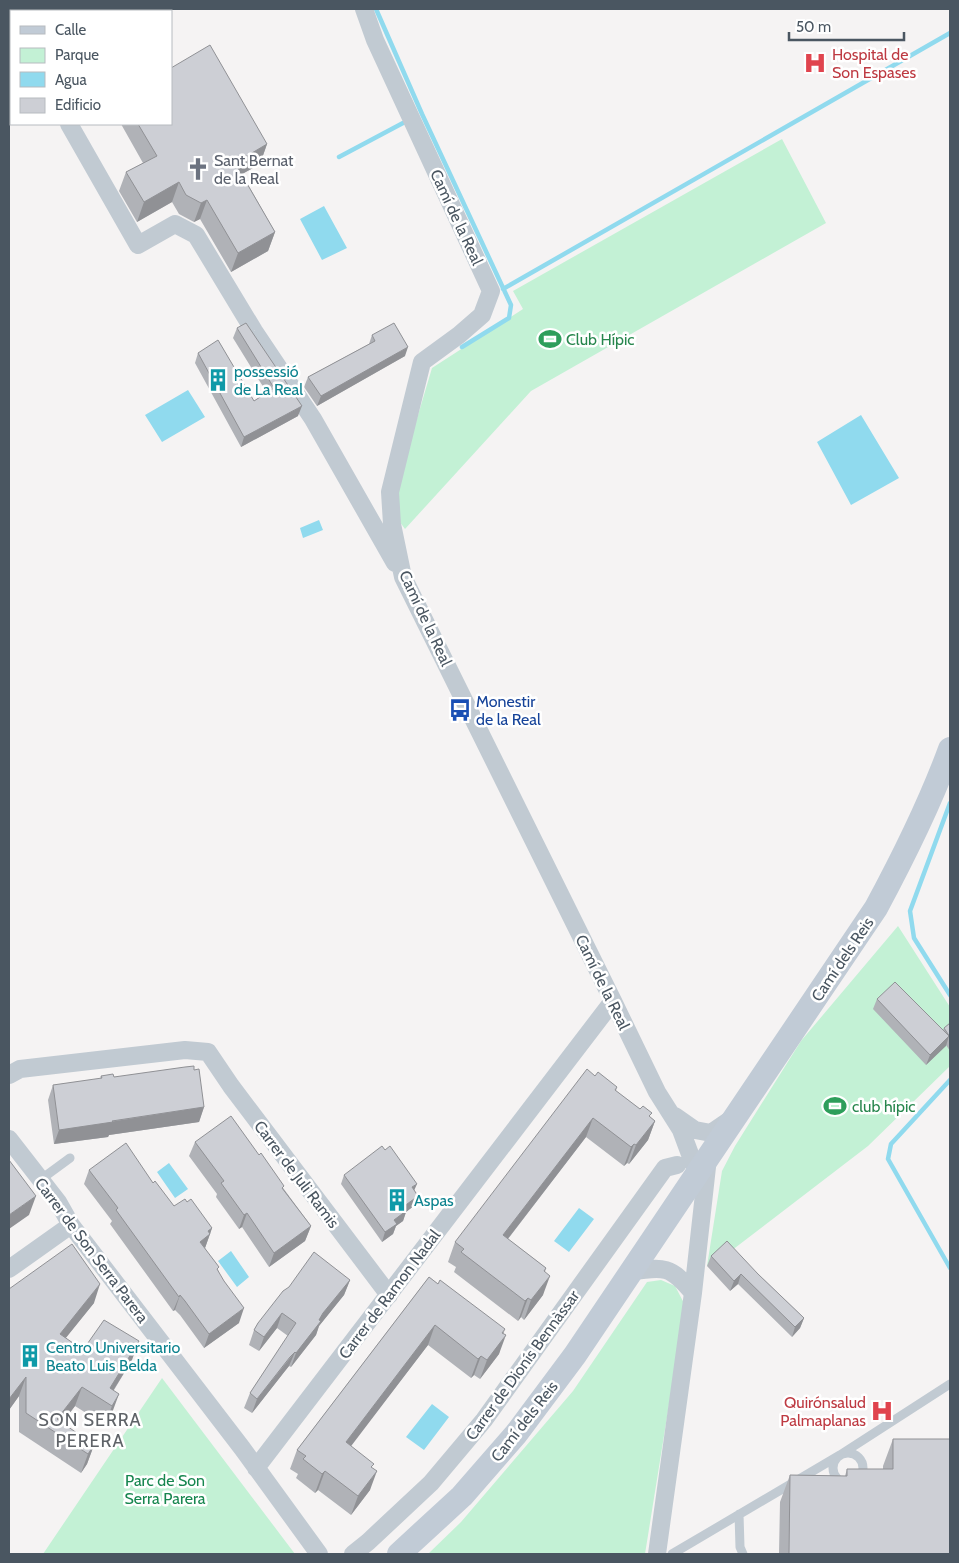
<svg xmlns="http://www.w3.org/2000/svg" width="959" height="1563" viewBox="0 0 959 1563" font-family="Cabin,sans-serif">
<rect width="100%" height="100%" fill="#f5f3f3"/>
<path fill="#c3f1d5" d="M782,139L826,223L531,391L405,529L397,518L394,496L432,368L523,309L513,291Z
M898,926L950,1007V1066L868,1146L727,1254L724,1251L707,1266L722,1171L735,1146L801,1041Z
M661,1280L675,1286L685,1305L645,1554H428L461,1522L573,1391L647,1282Z
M162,1378L295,1554H43Z"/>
<path fill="#90daee" d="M324,206L347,248L322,260L300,219Z
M188,390L205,417L162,442L145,415Z
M861,415L899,478L851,505L817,442Z
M319,520L323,530L303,538L300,528Z
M169,1163L188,1189L175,1198L157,1172Z
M579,1208L594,1219L569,1252L554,1241Z
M231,1251L249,1277L237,1287L218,1261Z
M432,1404L449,1417L424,1450L406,1437Z"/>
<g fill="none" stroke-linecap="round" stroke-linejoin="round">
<path stroke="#90daee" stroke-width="4.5" d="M376,9L422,114L511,305L509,318L462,347
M339,157L403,123
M503,289L950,33
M950,803L910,911L914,938L950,995
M950,1080L891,1144L888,1159L950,1268"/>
<path stroke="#c1cad2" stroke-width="9" d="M40,1180L70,1158
M833 1468a15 15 0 1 1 30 0a15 15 0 1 1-30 0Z
M739,1514L740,1547L743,1554
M672,1554L840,1455L950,1384"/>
<path stroke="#c1cad2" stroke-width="18" d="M16,9L17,11
M364,9L375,40L491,291L482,315L459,335L422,362L390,492L392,524L403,577L613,1001L657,1092L681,1130L697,1173
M69,124L138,245L175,224L196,235L254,331L313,419L395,563
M9,1075L20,1069L185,1050L208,1052L231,1086L389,1295
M675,1116L695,1130L711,1133L730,1120
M9,1139L58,1202L71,1225L242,1448L319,1554
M9,1269L71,1225
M630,1272C664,1266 671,1266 693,1293
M256,1468L613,1001
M353,1554L368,1542L431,1483L484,1420L665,1168L677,1165
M657,1554L693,1293L708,1158"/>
<path stroke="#c1cbd6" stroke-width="24" d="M399,1554L462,1496L516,1434L575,1355L876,908C904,856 930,804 950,749"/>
</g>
<path fill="#b0b2b7" d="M121,124H171L267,144L260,164L242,174L275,232L268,251L231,272L200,219L194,222L179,214L172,202L137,222L119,191L126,172L143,163Z
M237,328L298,416L241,447L195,363L198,353L254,401L267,393L233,338Z
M372,335L405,356L317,406L304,387L308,377L369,344Z
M877,999L943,1030L944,1028L950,1023V1051L946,1045L926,1065L873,1009Z
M101,1076L114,1077L204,1107L199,1122L109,1135L108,1137L54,1144L48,1100L53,1085L100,1079Z
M617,1087L616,1091L655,1121L648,1140L629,1164L627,1163L624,1166L586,1137L508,1239L546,1268L545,1272L543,1295L524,1320L521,1317L518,1321L454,1272L456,1267L448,1262L455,1242Z
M195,1142L259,1155L311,1226L305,1241L269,1267L242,1227L239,1229L216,1197L217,1194L189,1156Z
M89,1170L153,1183L174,1206L187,1202L212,1228L205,1248L218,1270L239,1323L204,1348L180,1315L175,1310L173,1311L110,1224L112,1221L84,1184Z
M344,1175L414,1190L418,1196L415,1205L406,1212L403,1221L396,1226L393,1234L382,1242L341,1184Z
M711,1256L758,1274L804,1318L800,1328L792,1337L738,1284L730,1291L707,1266Z
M429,1277L503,1333L499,1354L480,1379L474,1375L471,1378L428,1345L350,1446L372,1468L370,1490L351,1515L318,1490L315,1493L296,1478L298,1474L290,1469L297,1450Z
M350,1280L344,1295L319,1326L316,1335L291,1367L289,1366L284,1372L252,1413L244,1408L250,1393L288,1336L277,1328L259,1351L249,1345L254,1330L258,1323Z
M9,1289L94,1303L65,1338L83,1350L132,1360L114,1390L112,1413L105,1425L75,1406L62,1423L94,1445L87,1464L81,1473L19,1432V1396L9,1410Z
M893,1439L950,1554H779L780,1502L790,1475L845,1476L847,1469H883V1466Z"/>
<path fill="#909195" d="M267,144L260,164L228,182L235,163Z
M179,182L172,202L137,222L144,202Z
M207,200L200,219L194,222L201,203Z
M275,232L268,251L231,272L238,253Z
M408,347L405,356L317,406L321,396Z
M302,406L298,416L241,447L244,437Z
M949,1036L946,1046L926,1065L930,1055Z
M204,1107L199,1122L109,1135L108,1137L54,1144L59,1130Z
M593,1118L586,1137L496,1254L503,1235Z
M655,1121L648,1140L629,1164L636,1145Z
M634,1144L627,1163L624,1166L631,1147Z
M417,1184L413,1193L412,1187Z
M36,1196L29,1215L9,1229V1215Z
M418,1196L415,1205L406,1212L403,1221L396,1226L393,1234L382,1242L385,1232L403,1207Z
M247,1213L242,1227L239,1229L244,1215Z
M311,1226L305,1241L269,1267L274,1253Z
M212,1228L210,1234L205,1248L200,1242L208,1231Z
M741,1274L738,1284L730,1291L734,1281Z
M550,1276L543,1295L524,1320L531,1300Z
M350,1280L344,1295L319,1326L316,1335L291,1367L296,1353L323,1313Z
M100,1284L94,1303L53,1354L60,1334Z
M180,1295L175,1310L173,1311L179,1297Z
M528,1298L521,1317L518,1321L525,1301Z
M244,1308L239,1323L204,1348L209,1334Z
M282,1313L277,1328L259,1351L264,1337Z
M804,1318L800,1328L792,1337L795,1327Z
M435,1325L428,1345L339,1462L346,1442Z
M505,1329L500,1343L506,1335L499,1354L480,1379L487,1360Z
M139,1341L132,1360L106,1402L110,1388Z
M295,1352L289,1366L252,1413L257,1399Z
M481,1356L474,1375L471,1378L478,1359Z
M26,1377L19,1396L9,1410V1399Z
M82,1387L75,1406L55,1432L57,1419Z
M119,1394L112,1413L105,1425L112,1406Z
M94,1445L87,1464L81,1473L88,1454Z
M325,1471L318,1490L315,1493L322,1474Z
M377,1471L370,1490L351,1515L358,1496Z"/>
<path fill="#cdcfd5" stroke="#909195" d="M210,45L267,144L235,163L275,232L238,253L207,200L201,203L186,195L179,182L144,202L126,172L157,156L138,124H171V68Z
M246,323L302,406L244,437L198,353L218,340L254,401L274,388L237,328Z
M394,323L408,347L321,396L308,377L375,341L372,335Z
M895,982L949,1036L930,1055L877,999Z
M950,1023V1037L944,1028Z
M194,1066V1070L199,1069L204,1107L112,1121L113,1122L59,1130L53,1085L102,1078L101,1076L113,1074L114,1077L185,1067Z
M587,1069L595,1076L598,1072L617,1087L615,1090L640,1109L643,1106L652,1113L649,1116L655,1121L636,1145L634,1144L631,1147L593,1118L503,1235L546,1268L544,1271L550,1276L531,1300L528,1298L525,1301L461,1252L464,1249L455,1242Z
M231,1116L259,1155L261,1153L284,1186L282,1188L311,1226L274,1253L247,1213L244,1215L221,1183L224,1181L195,1142Z
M126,1143L153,1183L155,1181L174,1206L185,1199L187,1202L191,1199L212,1228L208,1231L210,1234L200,1242L219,1267L217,1269L224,1281L244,1308L209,1334L185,1301L180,1295L179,1297L116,1210L118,1208L89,1170Z
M382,1146L385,1150L390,1146L417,1184L412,1187L418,1196L403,1207L406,1211L394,1220L397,1224L385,1232L344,1175Z
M9,1160L36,1196L9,1215Z
M727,1241L758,1274L804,1318L795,1327L741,1274L734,1281L711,1256Z
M72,1244L100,1284L60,1334L83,1350L104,1320L139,1341L110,1388L119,1394L112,1406L82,1387L57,1419L94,1445L88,1454L26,1413V1377L9,1399V1289Z
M314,1252L350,1280L323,1313L319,1320L321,1321L296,1353L295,1352L290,1357L257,1399L250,1393L296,1323L282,1313L264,1337L254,1330L258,1323L283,1291L289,1287Z
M429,1277L438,1284L440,1280L505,1329L502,1333L506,1335L487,1360L481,1356L478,1359L435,1325L346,1442L374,1464L371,1467L377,1471L358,1496L325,1471L322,1474L303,1459L306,1456L297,1450Z
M893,1439H950V1554H789L790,1475L847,1476V1469H893Z"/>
<defs>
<symbol id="hospital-bare" viewBox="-9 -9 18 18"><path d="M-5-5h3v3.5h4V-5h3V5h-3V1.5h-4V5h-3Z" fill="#e0444e" stroke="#fff" stroke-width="2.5" paint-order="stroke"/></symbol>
<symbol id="church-bare" viewBox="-9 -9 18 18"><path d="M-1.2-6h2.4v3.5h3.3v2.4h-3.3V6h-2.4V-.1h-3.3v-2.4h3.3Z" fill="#6b7280" stroke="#fff" stroke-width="2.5" paint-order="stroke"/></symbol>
<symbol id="stadium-bare" viewBox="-9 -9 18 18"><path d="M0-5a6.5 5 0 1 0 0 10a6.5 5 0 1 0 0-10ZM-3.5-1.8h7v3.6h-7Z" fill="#2e9e5b" stroke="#fff" stroke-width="2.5" paint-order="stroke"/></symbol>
<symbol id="building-bare" viewBox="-9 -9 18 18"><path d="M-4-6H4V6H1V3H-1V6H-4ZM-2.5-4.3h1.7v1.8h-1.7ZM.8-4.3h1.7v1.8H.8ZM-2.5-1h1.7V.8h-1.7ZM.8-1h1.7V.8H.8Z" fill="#0f9aa8" stroke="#fff" stroke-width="2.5" paint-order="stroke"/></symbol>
<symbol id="bus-bare" viewBox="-9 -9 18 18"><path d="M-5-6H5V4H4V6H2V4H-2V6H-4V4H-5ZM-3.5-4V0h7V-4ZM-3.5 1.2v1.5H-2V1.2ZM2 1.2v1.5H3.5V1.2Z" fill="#1a4fb4" stroke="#fff" stroke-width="2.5" paint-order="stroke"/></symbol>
</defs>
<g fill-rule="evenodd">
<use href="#hospital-bare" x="799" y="47" width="32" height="32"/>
<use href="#church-bare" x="182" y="153" width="32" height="32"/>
<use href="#stadium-bare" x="534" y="323" width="32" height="32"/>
<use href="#building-bare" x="202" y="364" width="32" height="32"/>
<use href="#bus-bare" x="444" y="694" width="32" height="32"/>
<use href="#stadium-bare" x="819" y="1090" width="32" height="32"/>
<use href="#building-bare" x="381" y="1184" width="32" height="32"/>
<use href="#building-bare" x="14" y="1340" width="32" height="32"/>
<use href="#hospital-bare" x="866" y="1395" width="32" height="32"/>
</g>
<g text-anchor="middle" stroke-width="5" stroke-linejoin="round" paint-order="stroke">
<g font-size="16" fill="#be3a42" stroke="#fff" text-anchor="start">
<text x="832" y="60">Hospital de<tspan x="832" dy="18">Son Espases</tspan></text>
<text x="866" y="1408" text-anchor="end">Quirónsalud<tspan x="866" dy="18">Palmaplanas</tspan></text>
</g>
<g font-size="16" fill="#5b616d" stroke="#fff" text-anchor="start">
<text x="214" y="166">Sant Bernat<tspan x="214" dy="18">de la Real</tspan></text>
</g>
<g font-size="16" fill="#4a5661" stroke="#fff">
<text transform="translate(457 217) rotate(65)" y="6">Camí de la Real</text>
<text transform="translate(426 618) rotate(65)" y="6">Camí de la Real</text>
<text transform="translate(842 959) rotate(-56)" y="6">Camí dels Reis</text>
<text transform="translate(603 982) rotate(64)" y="6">Camí de la Real</text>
<text transform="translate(297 1174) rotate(53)" y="6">Carrer de Juli Ramis</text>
<text transform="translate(92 1250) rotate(53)" y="6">Carrer de Son Serra Parera</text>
<text transform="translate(389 1294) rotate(-53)" y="6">Carrer de Ramon Nadal</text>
<text transform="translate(522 1365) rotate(-54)" y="6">Carrer de Dionís Bennàssar</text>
<text transform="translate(524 1421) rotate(-52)" y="6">Camí dels Reis</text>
</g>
<g font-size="16" fill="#27864d" stroke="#fff" text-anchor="start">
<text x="566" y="345">Club Hípic</text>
<text x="852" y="1112">club hípic</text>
</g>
<g font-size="16" fill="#0d838f" stroke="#fff" text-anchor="start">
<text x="234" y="377">possessió<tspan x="234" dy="18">de La Real</tspan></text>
<text x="414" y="1206">Aspas</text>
<text x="46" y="1353">Centro Universitario<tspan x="46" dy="18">Beato Luis Belda</tspan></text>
</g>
<g font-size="16" fill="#164399" stroke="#fff" text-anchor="start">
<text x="476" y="707">Monestir<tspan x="476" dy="18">de la Real</tspan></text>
</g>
<g font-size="16" fill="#17864f" stroke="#fff">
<text x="165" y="1486">Parc de Son<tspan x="165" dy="18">Serra Parera</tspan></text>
</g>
<g font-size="18" letter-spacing="1" fill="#5f6368" stroke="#fff">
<text x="90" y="1426">SON SERRA<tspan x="90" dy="21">PERERA</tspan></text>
</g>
</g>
<rect width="959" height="1563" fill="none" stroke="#4a5661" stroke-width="20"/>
<rect x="10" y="10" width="162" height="115" fill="#ffffff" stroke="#b7bbc0"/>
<rect x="20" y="26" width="25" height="8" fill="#c1cbd6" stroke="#b7bbc0"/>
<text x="55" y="35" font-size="15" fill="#4a5661">Calle</text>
<rect x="20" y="48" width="25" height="15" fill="#c3f1d5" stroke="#b7bbc0"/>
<text x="55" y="60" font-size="15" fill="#4a5661">Parque</text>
<rect x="20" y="72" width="25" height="15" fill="#90daee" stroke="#b7bbc0"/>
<text x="55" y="85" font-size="15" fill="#4a5661">Agua</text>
<rect x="20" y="98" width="25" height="15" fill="#cdcfd5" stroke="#b7bbc0"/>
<text x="55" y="110" font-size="15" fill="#4a5661">Edificio</text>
<path d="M789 32v8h115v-8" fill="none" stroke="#4a5661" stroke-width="2.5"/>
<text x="796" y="32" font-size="15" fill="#4a5661" stroke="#ffffff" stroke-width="4" paint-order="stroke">50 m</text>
</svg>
